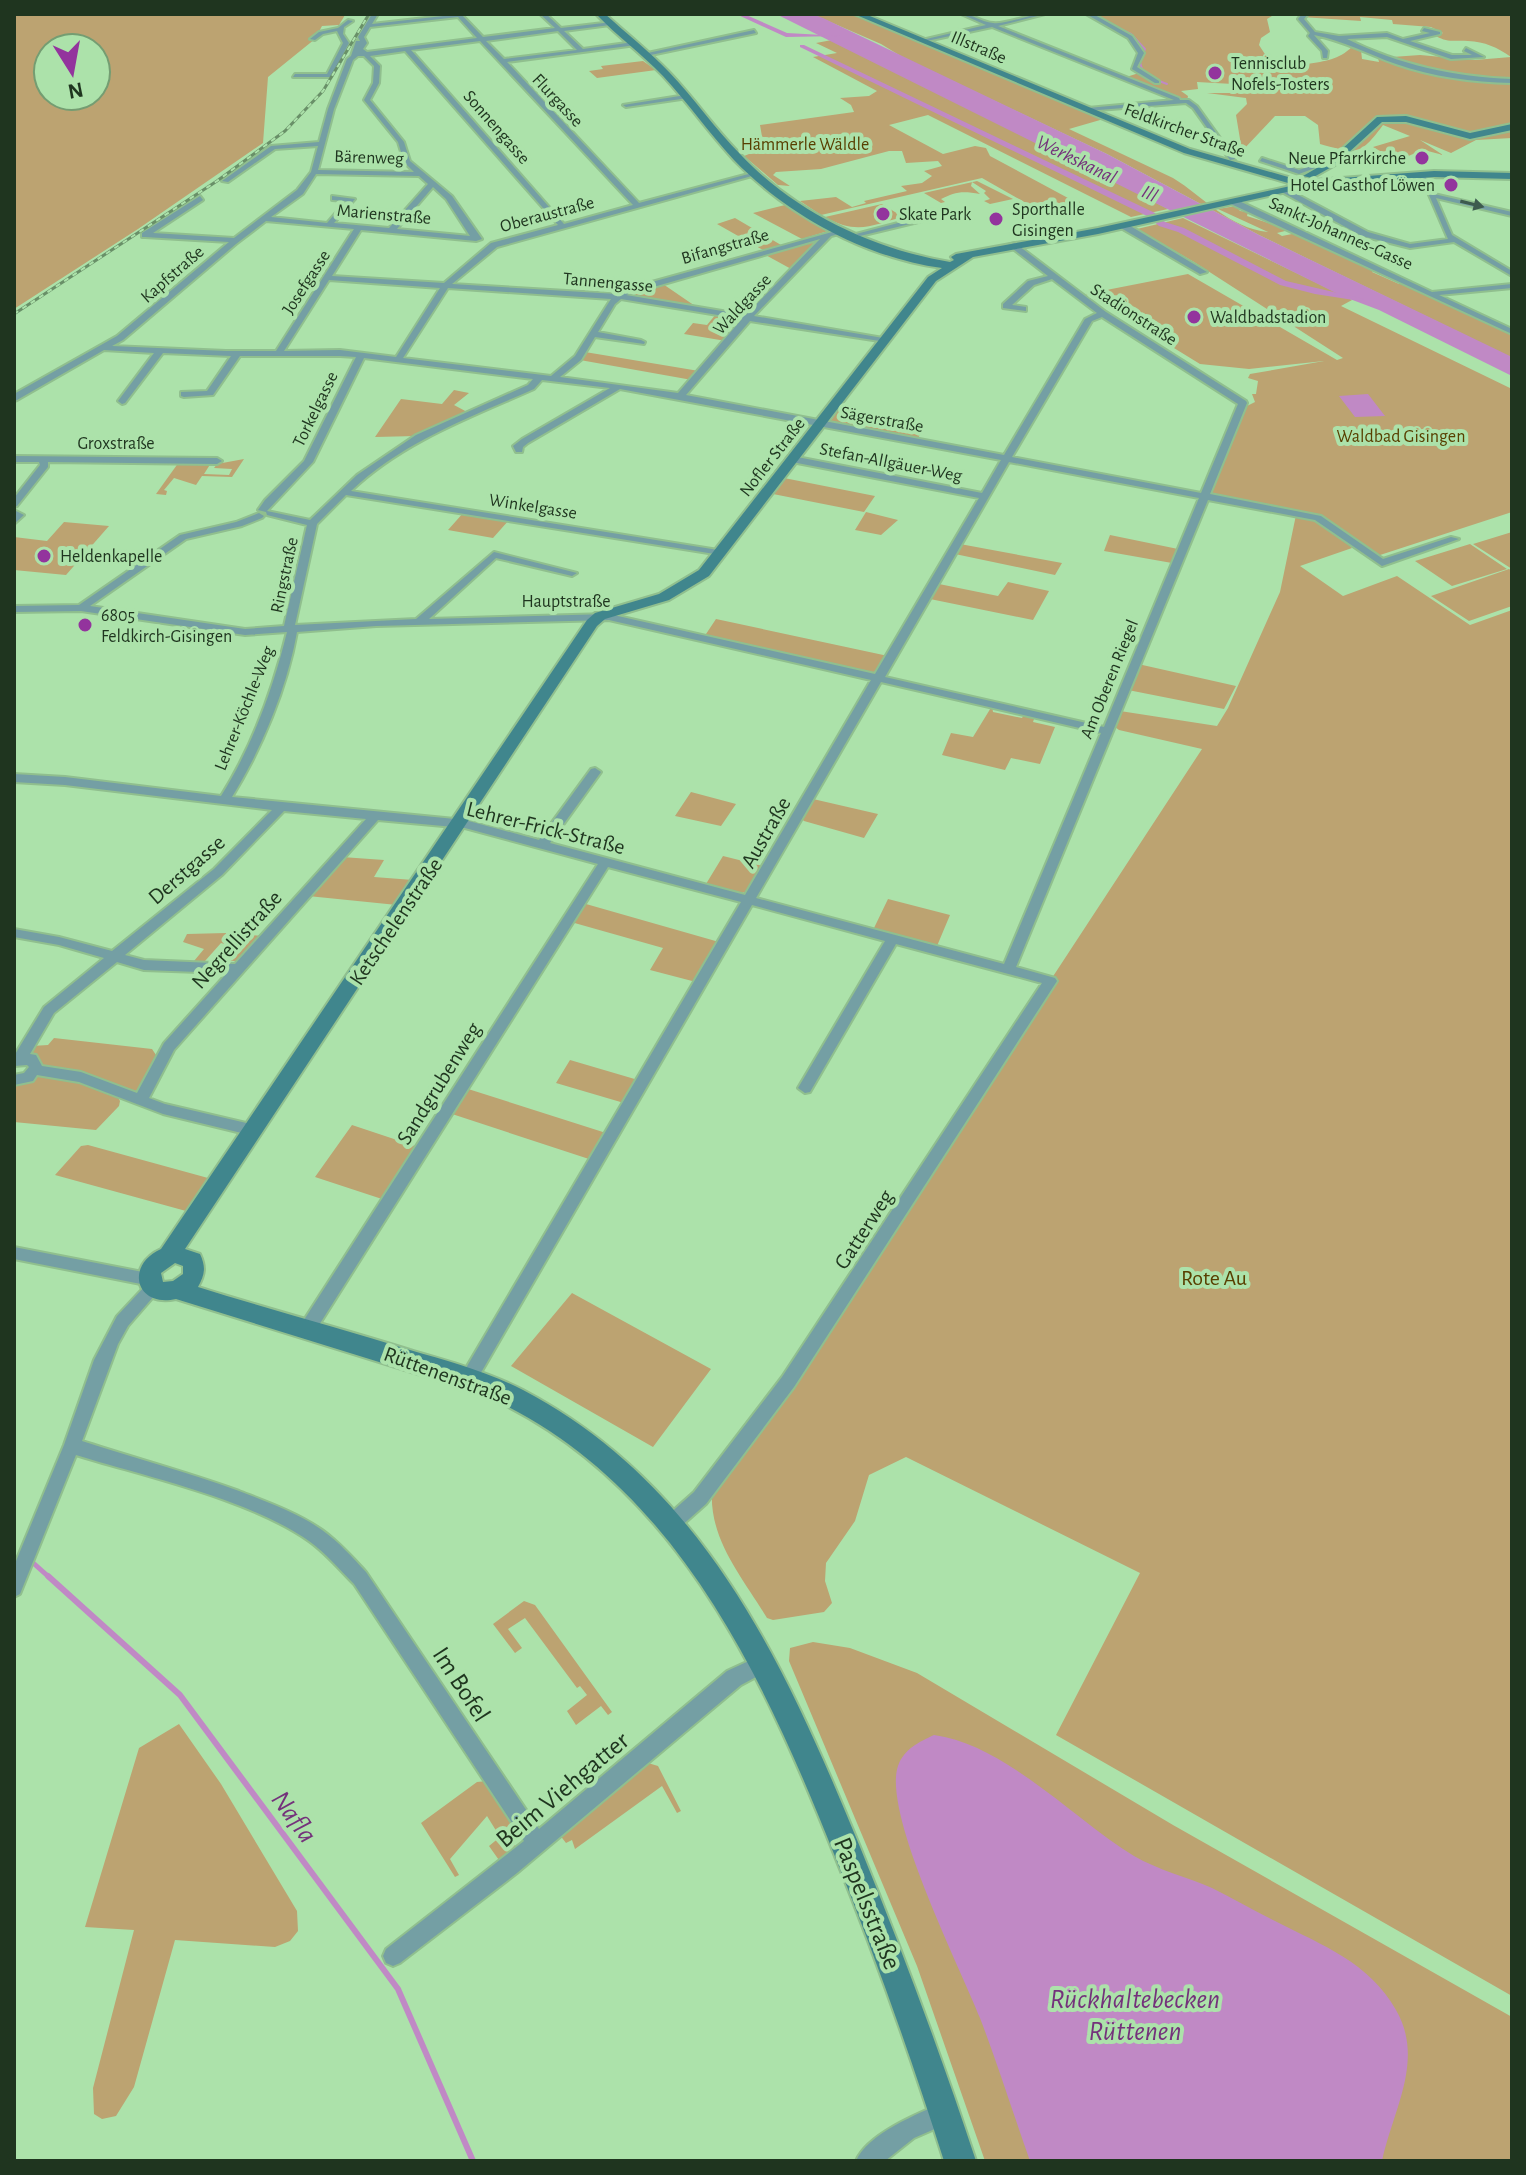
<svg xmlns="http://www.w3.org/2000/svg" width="1526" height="2175" viewBox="0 0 1526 2175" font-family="'Alegreya Sans',sans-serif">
<rect width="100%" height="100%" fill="#ace2aa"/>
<path fill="#bca371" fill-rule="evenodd" d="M14,14H321L345,15L339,25L322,26L315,39L268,77L263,143L138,229L14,309ZM48,48H96V96H48Z
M812,14H858L1107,118L1069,129L1173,178C1204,197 1229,228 1268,232L1218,209L1236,206L1240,211L1248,212L1247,216L1289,230L1277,233L1282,236L1297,233L1374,269L1372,272L1399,284L1405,283L1512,333V358L1259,235L1107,154L904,58L881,44Z
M1089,14H1275L1267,19L1270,32L1261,38L1259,45L1270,62L1287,70C1295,69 1300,65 1307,64C1326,61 1338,60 1352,47L1361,50L1362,59L1379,62L1378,58L1420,55L1475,60L1511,57C1497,47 1485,42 1468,41C1454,40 1448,43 1436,36L1443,33L1431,27L1393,24L1392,20L1360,17L1361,21L1302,17L1306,14H1512V138L1476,140L1451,153L1420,140L1443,155L1424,150C1401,158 1386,169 1357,156L1380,151L1373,147L1410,136L1383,125C1360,156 1357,154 1320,144L1318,125L1305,116H1275L1242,151L1236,115L1247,104L1246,98L1207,93H1249L1251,85L1197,82L1198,89L1181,91L1188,96L1187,101L1123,78L1139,73L1134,68L1140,48L1121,31Z
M832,40L1145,197L1168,209L1131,217L928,115L889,125L943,154L975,146L986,148L990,156L1068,198H1075L1083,205L1061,211L1049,205L1035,208L982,178L821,215L800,201L836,197L852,207L866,203L864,201L907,191L901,186L922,183L932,176L924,171L942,166L938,161L906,163L902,151H889L821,169L776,172L773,175L790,186L778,185L744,156L764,148L760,125L854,112L851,105L840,98L869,96L877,91L813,57L837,53L816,43Z
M643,61L656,70L597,78L589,71L603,69L601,66Z
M977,181L1013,199L990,204L984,201L990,199L984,193L986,191L972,182L971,186L980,194C960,190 954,193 941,199L945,202L941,203L924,193Z
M789,204L829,229L828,231L802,239L753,213Z
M882,204L903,217C874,224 858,236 825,217Z
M735,218L781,245L763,250L717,224Z
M1183,218L1352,300L1341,306L1512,389V512L1377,556L1318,517L1211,494L1247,406L1255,402L1252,394H1256L1258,381L1248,378L1250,374L1324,361L1249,369L1200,364L1086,294L1188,274L1337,360L1343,358L1194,262L1137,229Z
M817,238L821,239L793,270L762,253Z
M660,282L698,308L625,295Z
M716,314L743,320L726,341L684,334L693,323L707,325Z
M585,352L699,371L692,380L580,360Z
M454,390L469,393L454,405L469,413L416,436L375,437L401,399L442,404Z
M840,407L926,424L917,440L830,422Z
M244,459L232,477L202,476L196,485L174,478L164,490L167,491L166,495L156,494L179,462L211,463L204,474L229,475L232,469L214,468L217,464Z
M784,478L875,496L864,512L773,494Z
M464,512L509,520L493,538L448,530Z
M866,512L898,520L881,535L855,530Z
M1296,515C1316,520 1338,531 1352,548L1300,566L1343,596L1397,576L1470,625L1512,610V1996L1056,1735L1140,1573L906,1457L869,1475L855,1521L826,1563L825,1581L832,1603L824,1612L773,1620L767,1618C743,1578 709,1540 712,1491L852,1297L1050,981L1202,749L1119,730L1115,727L1120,711L1217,726L1228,708L1280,592Z
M64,522L109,526L66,575L14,570V537L47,541Z
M1512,532V569L1473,544Z
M1110,535L1178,549L1172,563L1104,551Z
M960,544L1062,563L1055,575L955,554Z
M1470,544L1507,569L1452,586L1415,561Z
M1509,569L1512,571V606L1469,621L1431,596Z
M1008,582L1049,591L1033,620L930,599L939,584L998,596Z
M716,619L888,656L879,671L870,673L707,637L706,634Z
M1138,664L1236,686L1224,709L1128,690Z
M992,706L993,712L1022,718L1025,713L1035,716L1033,722L1055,727L1040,764L1011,758L1005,770L942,755L951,733L973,737Z
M691,792L736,804L721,826L675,816Z
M813,799L878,814L864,838L804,821L801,818Z
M723,856L763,866L748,892L740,893L706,884Z
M342,857L384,860L374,877L413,880L397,905L308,896Z
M888,899L950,915L937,946L874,928Z
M583,904H586L719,942L696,982L650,970L663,948L571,922Z
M226,933L263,936L238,962L229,960L238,948L221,943L205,961H194L204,949L183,942L187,934Z
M54,1038L152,1049L156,1055L142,1089L129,1093L40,1067L29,1056L32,1046L48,1045Z
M570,1060L638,1080L624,1103L556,1083Z
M38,1074L76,1080L117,1096L120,1101L119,1106L96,1130L14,1122V1083Z
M465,1088L606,1133L592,1160L449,1113Z
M352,1125L418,1147L385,1200L315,1177Z
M88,1145L208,1178L186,1211L55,1175L81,1146Z
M572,1293L711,1369L653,1447L511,1366Z
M524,1601L535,1605L612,1712L608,1715L601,1706L576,1725L567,1711L587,1695L580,1686L577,1688L525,1618L508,1629L522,1648L515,1653L493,1624Z
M813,1642L850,1648L917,1673L1173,1825L1512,2017V2161H985L917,1966L789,1661L790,1648Z
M179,1724L221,1784L297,1911L298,1931L290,1941L275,1947L175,1940L134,2087L116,2116L102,2119L94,2114L93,2088L134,1930L85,1927L139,1748Z
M648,1763L658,1766L681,1811L677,1813L662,1786L575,1849L572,1840L566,1843L559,1834Z
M487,1781L515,1824V1851L501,1863L489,1846L500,1837L487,1816L450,1859L459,1875L455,1877L421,1823L477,1782Z"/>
<path fill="#c089c5" d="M776,14H812L823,18L1107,154L1259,235L1512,357V376L1379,310L1342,296Z
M1368,394L1385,416L1355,417L1339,396Z
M934,1735C1006,1745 1072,1818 1134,1856C1158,1870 1187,1877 1212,1888C1234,1899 1255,1911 1277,1922C1322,1945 1370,1963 1396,2010C1425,2060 1393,2110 1382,2161H1030C1013,2113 998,2065 980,2018C960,1967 882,1813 898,1766C904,1749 919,1742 934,1735Z"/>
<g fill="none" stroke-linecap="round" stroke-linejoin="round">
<path stroke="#c089c5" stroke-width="2" d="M1109,24L1131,34L1145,49L1140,62L1143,73
M1154,79L1167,84"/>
<path stroke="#c089c5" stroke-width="5" d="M31,1561L50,1578"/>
<path stroke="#c089c5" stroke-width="6" d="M48,1576L180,1695L398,1989L473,2161"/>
<path fill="#c089c5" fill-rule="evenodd" d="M736,14H744L787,33L841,36L786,37Z
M800,45H804L1155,213L1165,222L1184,228L1286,281L1364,299L1360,301L1315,294L1280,285L1178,232L1159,226L1149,217L800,47Z"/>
<defs>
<path id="street" d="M372,14H378L372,24L461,14L483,37L555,28L540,14H546L561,28L612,22L610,25L564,31L583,49L634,42L636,45L507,62L639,203L756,172L759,174L497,247L452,284L617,294L623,290L843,229V233L831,236L754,316L883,338L887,340L886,342L750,321L686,395L1004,455L1085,319L1097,313L1052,279L1034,285L1012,305L1026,307V311L1003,308V304L1028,281L1048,276L1008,245L1015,243L1106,312L1246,401L1247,403L1210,494L1321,516L1383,559L1451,537L1459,539L1382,566L1315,520L1208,500L1016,967L1055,978L1057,981L794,1387L706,1504L679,1528L673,1530L667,1528L664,1522L667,1516L694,1492L782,1377L1042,983L896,944L810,1092L805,1093L798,1088L885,941L752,905L475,1383L469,1385L463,1383L461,1378L463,1373L741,902L608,867L314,1333L308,1335L302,1333L300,1328L302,1323L598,864L465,828L378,820L174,1050L149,1098L165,1104L259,1126L261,1130L259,1134L254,1136L163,1114L79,1082L37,1075L33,1081L14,1085V1075L24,1073L29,1067L27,1065L14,1066V1056L44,1007L104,958L59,945L14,937V929L59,937L112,951L214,869L272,810L65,785L14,782V774L65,777L221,796C252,747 273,689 287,632L245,635L81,611L14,612V606L79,605L180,535L236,522L259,513L264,516L262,518L242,526L186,539L90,606L245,629L284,626L307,525L267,515L266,512L258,510L265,500L304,461L356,357L340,356H240L213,395L184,397L181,396V392L207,391L231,356L163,353L125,403L122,404L118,401L154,353L104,350L17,400L14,401V394L117,336L229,242L145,237H142V233L200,196L203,200L153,233L234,238L297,190L311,172L318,146L275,149L228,182L222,181L271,146L319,142L328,109L347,59L351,56L356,41H360L358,37ZM458,17L477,38L367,52L363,49L367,43L364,37L370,27ZM558,31L577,50L504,59L486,41ZM480,41L633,205L564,224L411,50ZM405,51L558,225L491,243L444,283L332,276L361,230L476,241L482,239L452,196L410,161L404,142L370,100L379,83L380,66L370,56ZM358,56H364L374,66L373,83L364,100L398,142L404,162L414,172L318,170L334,109L353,60ZM316,174L419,176L428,184L389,228L334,223L355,199L332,196V200L346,201L327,223L271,217L303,194ZM433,187L446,199L470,236L397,229ZM266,221L354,229L276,351H226L112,346L123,340L236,244ZM820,239L746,315L626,295L629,294ZM329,280L440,288L396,357L340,350L284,351ZM448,288L611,299L575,356L551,376L403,358ZM621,299L742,319L678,393L560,377L581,360L595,337L644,344L645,342L641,340L598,332L615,304ZM1102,317L1238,404L1201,493L1012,457L1092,321ZM364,358L533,379L528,385L416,435L357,475L310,520L267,511L313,462ZM542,380L610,388L522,439L513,446L516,452H522L523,447L528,443L620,389L1001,460L982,493L792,456L787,459L792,462L979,498L875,674L609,614L429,619L496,558L572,576L577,573L494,552L416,619L295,625L317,524L346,495L721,555L723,553L718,550L351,491C402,442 471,417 534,389ZM1009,462L1199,498L1104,727L885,677ZM609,620L871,680L745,895L550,843L601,772L595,768L591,769L539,840L465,820L232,797C262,748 287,688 297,632L376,626ZM881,682L1101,733L1004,964L756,898ZM284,811L366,819L235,964L144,960L125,955L222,875ZM117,962L144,970L227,973L164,1043L137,1093L81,1072L42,1066L36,1055L30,1054L54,1013Z
M961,14C973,14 981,22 993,23C1006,25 1028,14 1045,14L998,26L1179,98L1180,100H1189L1197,106L1235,159L1230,160L1193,108L1186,103L1086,111L1088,108L1174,100L992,27L922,42V40L986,25Z
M1086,14H1093L1132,36L1144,53L1137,67L1159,81V83H1155L1132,69L1138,53L1128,38Z
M1302,14H1308L1304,19L1315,32L1339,36L1387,33L1403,39L1430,33L1422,31L1424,28L1440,32V34L1410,41L1452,55H1472L1464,51L1466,48L1484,57L1451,59L1387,37L1347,39C1400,65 1454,77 1512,79V83C1472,82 1433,77 1396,64C1367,54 1345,41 1314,35L1328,51L1327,58H1323L1322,51L1308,36L1310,33L1298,19Z
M348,20L353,21L344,27L343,34L349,43L331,77H293L295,74H327L343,43L337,31L323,34L315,40L310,39L319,32L338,28Z
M754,30L756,33L646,56L643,54Z
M686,95L688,98L626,107L623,105Z
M1262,158L1299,170L1334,158L1339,159L1299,174L1260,161Z
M1420,174H1424L1434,194L1512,212V216L1436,198L1452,235L1512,271V276L1454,242L1410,248L1362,236L1280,191L1287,189L1368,232L1410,244L1448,239Z
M1231,200H1237L1432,292L1512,284V288L1439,295L1512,329V334L1231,204Z
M940,212H943V216L860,236L856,234Z
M1121,224H1127L1207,272L1200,274L1121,228Z
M14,456L217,458L222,461L217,464L48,462V467L17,506L14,507V498L40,465L39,462H14Z
M14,510L24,515L14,524Z
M14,1247L153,1274L156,1279L154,1282L158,1283L161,1288L128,1326L118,1344L82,1441C134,1458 187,1472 239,1491C267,1502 298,1513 322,1530C339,1542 352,1557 366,1572L539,1829L727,1671L764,1654L771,1657L773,1663L771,1669L741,1685L517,1873L400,1963L393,1966L386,1963L383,1956L386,1949L524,1841L354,1584C339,1569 326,1553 309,1541C249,1499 147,1477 76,1455L20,1594L14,1597V1566L64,1445L94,1360L117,1316L146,1285L14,1259Z
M945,2102L953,2105L956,2113L953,2121L914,2138L885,2161H856C867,2134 919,2113 945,2102Z"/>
<path id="secondary" d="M596,14H605C626,33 649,51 669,72C694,98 715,129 741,155C796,213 873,249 950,262L954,260L951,257L956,254L1098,228L1295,185L1184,153L854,14H865L1190,149L1302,181L1434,171L1512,173V179L1434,177L1309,187L1098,234L973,257L936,281L709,576L669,600L605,619L597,626L185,1249L200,1254C206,1267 205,1274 198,1287C268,1309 340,1328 410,1350C448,1361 488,1372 523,1390C705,1486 785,1665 860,1847C902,1950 941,2055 976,2161H944C911,2057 875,1955 834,1854C761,1671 671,1475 479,1393L176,1299C135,1308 125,1265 161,1249L587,620L595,613L659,594L699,570L928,277L942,268C866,258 787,215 734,160C709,133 688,103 663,76C642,54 617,36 596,14ZM175,1263L183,1266V1274L173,1281L163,1282L161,1273Z
M1406,116L1470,133L1512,124V130L1470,139L1406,122H1382L1335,165L1312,178L1303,176L1329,161L1377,117Z"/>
</defs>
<use href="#street" stroke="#90bf8e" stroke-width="4"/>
<use href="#secondary" stroke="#90bf8e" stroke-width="4"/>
<use href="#street" fill="#749fa4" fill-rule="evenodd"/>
<use href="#secondary" fill="#40868d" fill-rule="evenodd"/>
<defs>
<path id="rail" d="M14,314L217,181L285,131L323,91L369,14"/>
</defs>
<use href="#rail" stroke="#699068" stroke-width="3"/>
<use href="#rail" stroke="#ace2aa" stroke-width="2" stroke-dasharray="5" stroke-linecap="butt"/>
</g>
<defs><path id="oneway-solid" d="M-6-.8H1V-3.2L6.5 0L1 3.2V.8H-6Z" transform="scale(2)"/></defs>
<use fill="#3d5a4e" href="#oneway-solid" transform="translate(1472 204) rotate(14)"/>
<g fill="#93349d" stroke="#ace2aa" stroke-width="3">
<circle cx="1215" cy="73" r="8"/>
<circle cx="1422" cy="158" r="8"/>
<circle cx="1451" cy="185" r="8"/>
<circle cx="883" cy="214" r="8"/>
<circle cx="996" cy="219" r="8"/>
<circle cx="1194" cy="317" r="8"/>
<circle cx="44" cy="556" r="8"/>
<circle cx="85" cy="625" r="8"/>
</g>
<g text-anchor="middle" stroke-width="8" stroke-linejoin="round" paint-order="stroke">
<g font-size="18" fill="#1f351f" stroke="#ace2aa">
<text transform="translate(979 47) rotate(23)" y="6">Illstraße</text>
<text transform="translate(558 100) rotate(47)" y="6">Flurgasse</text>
<text transform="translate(497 127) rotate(49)" y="6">Sonnengasse</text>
<text transform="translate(1185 130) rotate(20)" y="6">Feldkircher Straße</text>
<text transform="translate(369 157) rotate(2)" y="6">Bärenweg</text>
<text transform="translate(384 214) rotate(5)" y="6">Marienstraße</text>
<text transform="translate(547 214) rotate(-15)" y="6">Oberaustraße</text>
<text transform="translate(1341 233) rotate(24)" y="6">Sankt-Johannes-Gasse</text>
<text transform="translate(725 246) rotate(-16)" y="6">Bifangstraße</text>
<text transform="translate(172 274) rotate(-41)" y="6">Kapfstraße</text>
<text transform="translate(306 282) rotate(-57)" y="6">Josefgasse</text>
<text transform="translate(608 282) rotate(5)" y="6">Tannengasse</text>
<text transform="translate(742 304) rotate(-47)" y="6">Waldgasse</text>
<text transform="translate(1134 314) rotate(33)" y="6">Stadionstraße</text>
<text transform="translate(315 409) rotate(-64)" y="6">Torkelgasse</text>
<text transform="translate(882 419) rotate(10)" y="6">Sägerstraße</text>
<text x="116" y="449">Groxstraße</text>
<text transform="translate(772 457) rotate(-52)" y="6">Nofler Straße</text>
<text transform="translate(891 462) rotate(11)" y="6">Stefan-Allgäuer-Weg</text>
<text transform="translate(533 506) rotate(9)" y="6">Winkelgasse</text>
<text transform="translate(284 575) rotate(-78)" y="6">Ringstraße</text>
<text x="566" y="607">Hauptstraße</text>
<text transform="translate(1109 679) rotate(-68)" y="6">Am Oberen Riegel</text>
<text transform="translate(244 708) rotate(-68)" y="6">Lehrer-Köchle-Weg</text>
</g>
<g font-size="18" fill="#1f351f" stroke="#ace2aa" text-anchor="start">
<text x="1231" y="69">Tennisclub<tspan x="1231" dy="21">Nofels-Tosters</tspan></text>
<text x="1406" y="164" text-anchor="end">Neue Pfarrkirche</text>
<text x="1435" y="191" text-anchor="end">Hotel Gasthof Löwen</text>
<text x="1012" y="215">Sporthalle<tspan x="1012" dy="21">Gisingen</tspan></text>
<text x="899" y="220">Skate Park</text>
<text x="1210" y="323">Waldbadstadion</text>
<text x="60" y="562">Heldenkapelle</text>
<text x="101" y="621">6805<tspan x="101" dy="21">Feldkirch-Gisingen</tspan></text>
</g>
<g font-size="18" fill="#583f00" stroke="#ace2aa">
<text x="805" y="150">Hämmerle Wäldle</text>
<text x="1401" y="442">Waldbad Gisingen</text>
</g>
<g font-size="20" font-style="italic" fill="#74327b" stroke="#ace2aa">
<text transform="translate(1077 159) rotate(26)" y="7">Werkskanal</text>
<text transform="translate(1150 193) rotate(26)" y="7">Ill</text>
</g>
<g font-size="22" fill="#1f351f" stroke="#ace2aa">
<text transform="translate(546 827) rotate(14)" y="8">Lehrer-Frick-Straße</text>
<text transform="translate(765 832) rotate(-60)" y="8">Austraße</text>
<text transform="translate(186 869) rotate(-41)" y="8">Derstgasse</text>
<text transform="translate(395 921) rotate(-56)" y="8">Ketschelenstraße</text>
<text transform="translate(236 939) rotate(-48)" y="8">Negrellistraße</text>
<text transform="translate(438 1083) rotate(-58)" y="8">Sandgrubenweg</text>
<text transform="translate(863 1229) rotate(-57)" y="8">Gatterweg</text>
<text transform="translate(448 1375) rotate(20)" y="8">Rüttenenstraße</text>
</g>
<g font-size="22" fill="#583f00" stroke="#ace2aa">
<text x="1214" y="1285">Rote Au</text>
</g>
<g font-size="26" fill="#1f351f" stroke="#ace2aa">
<text transform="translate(462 1684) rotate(57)" y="9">Im Bofel</text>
<text transform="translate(562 1789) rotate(-40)" y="9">Beim Viehgatter</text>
<text transform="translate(868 1903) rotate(68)" y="9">Paspelsstraße</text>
</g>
<g font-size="28" font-style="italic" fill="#74327b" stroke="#ace2aa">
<text transform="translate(295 1816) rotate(54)" y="10">Nafla</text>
<text x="1135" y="2008">Rückhaltebecken<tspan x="1135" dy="32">Rüttenen</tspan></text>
</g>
</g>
<rect width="1526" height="2175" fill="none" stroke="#1f351f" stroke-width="32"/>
<g transform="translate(72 72) rotate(169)"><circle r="38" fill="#ace2aa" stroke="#749d72" stroke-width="2"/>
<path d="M0-6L14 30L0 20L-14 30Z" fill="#93349d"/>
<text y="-12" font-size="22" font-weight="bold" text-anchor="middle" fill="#1f351f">N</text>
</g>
</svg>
